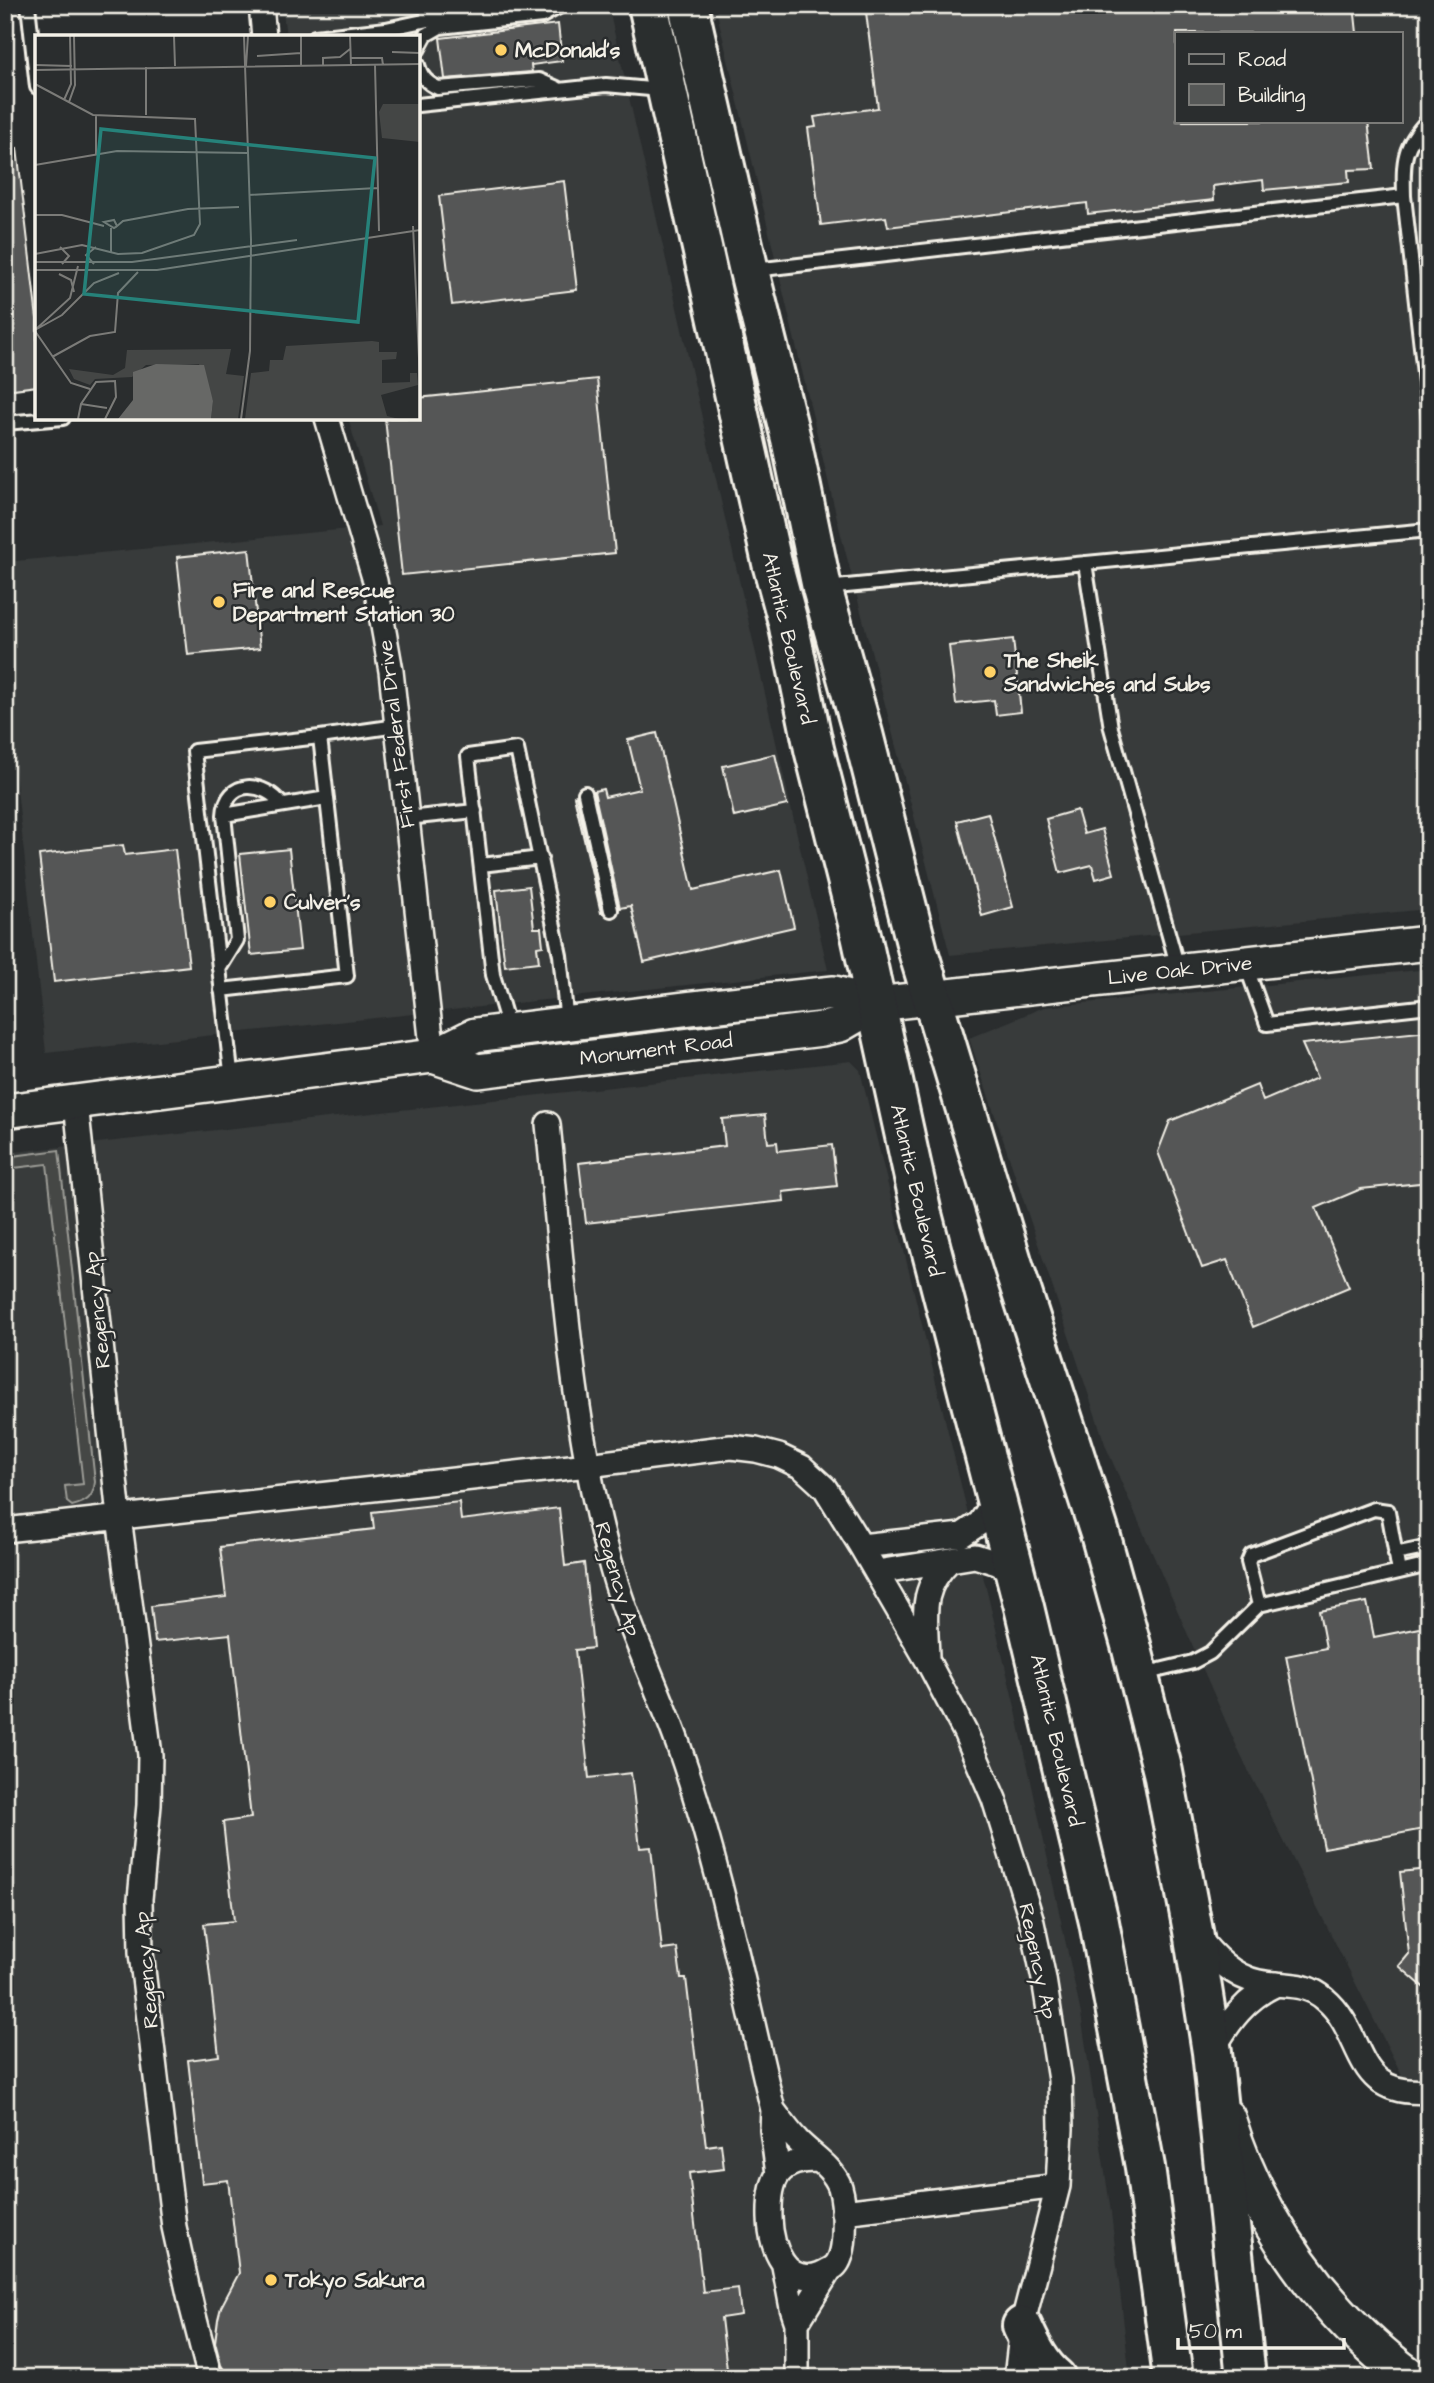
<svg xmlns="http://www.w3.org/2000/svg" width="1434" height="2383" viewBox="0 0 1434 2383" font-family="'Architects Daughter',sans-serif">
<rect width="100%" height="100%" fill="#2a2d2e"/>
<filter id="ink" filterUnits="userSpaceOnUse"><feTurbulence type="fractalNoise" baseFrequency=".0143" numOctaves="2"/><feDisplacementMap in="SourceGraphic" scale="14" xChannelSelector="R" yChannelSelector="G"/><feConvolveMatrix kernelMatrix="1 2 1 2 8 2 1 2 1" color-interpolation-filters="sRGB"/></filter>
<g filter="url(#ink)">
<path fill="#373a3a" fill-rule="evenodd" d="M282,5H608L828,970L46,1053L5,680V562L380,526L348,418H418V37H286Z
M715,5H1429V909L950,955L840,531ZM1177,33H1401V121H1177Z
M1429,969V2129L1240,1754L1106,1447L969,1038L1044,1007Z
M851,1061L860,1070L1016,1711L1081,2014L1111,2212L1130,2378H5V1153Z"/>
<path fill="#444645" stroke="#9c9c96" stroke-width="2" d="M59,1150L95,1482C93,1498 87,1502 72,1506L67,1502L65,1486L83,1484L47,1164L5,1169V1157Z"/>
<path fill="#555756" stroke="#f4f1e8" stroke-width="2" d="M921,5H1354L1357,33H1177V121H1368L1374,169L1348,170L1349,182L1264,190L1263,180L1213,186L1214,200L1088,214L1087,203L888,227L886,217L821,225L808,128L816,127L814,117L878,108L866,12Z
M558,24L562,61L531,65L532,72L445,79L440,38Z
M5,148H17L37,319V386L5,390Z
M564,181L577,290L452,305L439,196Z
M597,379L615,553L402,575L385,418H418V398Z
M249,549L260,648L188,655L177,557Z
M1013,639L1021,712L996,715L994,700L956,704L949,646Z
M657,733L693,890L781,870L794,927L644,962L631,906L620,908L594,791L603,789L605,797L640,789L628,740Z
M775,754L787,805L734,817L723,766Z
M576,795L603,913H601L574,796Z
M1077,810L1084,834L1102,829L1114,874L1096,879L1092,865L1060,873L1046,819Z
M988,813L1013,907L982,916L957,821Z
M123,845L125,855L175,849L189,966L54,982L39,855Z
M289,849L300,950L251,955L240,854Z
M529,886L534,928H541L543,946L537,947L539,962L505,966L496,890Z
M1429,1031V1182L1361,1189L1316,1208L1349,1287L1253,1327L1227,1260L1202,1268L1158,1152L1170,1121L1257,1085L1263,1101L1317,1078L1302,1044Z
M765,1115L768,1143L777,1142L778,1151L832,1145L837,1186L783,1192L784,1201L586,1223L579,1163L725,1146L722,1119Z
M459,1502L461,1520L559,1508L565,1566L584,1563L593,1648L575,1650L589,1778L631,1773L640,1848L651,1847L662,1950L677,1948L681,1978H686L706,2146L721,2144L724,2169L689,2173L703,2292L738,2288L741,2315L721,2318L728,2378H229L221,2365L215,2342L218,2319L221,2307L239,2273L228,2180L202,2183L188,2060L219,2056L204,1924L234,1921L223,1822L251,1818L230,1634L155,1642L151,1606L226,1597L220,1547L374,1529L372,1512Z
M1367,1602L1374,1637L1429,1626V1828L1324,1848L1286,1656L1326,1648L1319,1611Z
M1429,1869V1992L1399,1966L1409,1954L1400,1872Z"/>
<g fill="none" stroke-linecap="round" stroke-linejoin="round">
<defs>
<path id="lane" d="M28,5L37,87
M426,5L428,20
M315,37L386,29
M385,37L386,29L428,20L549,5
M418,50L426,35L440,27L542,16L562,5
M418,65C421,77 427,83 438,88L539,80L557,88
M418,105L606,85L661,90
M1429,119C1403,146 1403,159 1404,196L1429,418
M754,270L1404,196
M5,423L63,418
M1085,563L1111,728L1178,968
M826,588L1429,530
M320,737L397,726
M585,793L611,910
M224,815C226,778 265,781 282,805
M407,818L475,811
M481,865L541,858
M1245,963L1267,1024L1429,1006
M219,969L237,940L224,815L327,798
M221,990L347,976L320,737L194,751L232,1080
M509,1028L493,975L468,756L517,749L560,955L567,1023
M1395,1554L1429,1547
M1259,1605L1248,1562L1251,1555L1374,1509L1388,1511L1399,1572
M1143,1674L1193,1662L1210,1653L1259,1605L1429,1565"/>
<path id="street" d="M261,5L264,37
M327,418L375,581L391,671L433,1056
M76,1103L119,1517L150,1755L149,1805L140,1899L141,1953L174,2227L192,2308L210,2378
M548,1124C563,1273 571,1425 612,1569C629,1630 658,1687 679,1747C720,1865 744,1989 773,2110C781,2120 788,2131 797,2140C811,2155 833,2167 840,2187C845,2204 847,2247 838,2262C835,2268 827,2271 821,2274C785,2288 771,2246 770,2218C769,2179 777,2159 819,2160
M5,1530L588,1465L731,1447L756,1450L779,1456L802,1467L825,1488L861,1546L927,1660L965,1732L994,1799L1031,1918L1044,1979L1060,2080L1061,2129L1058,2186L1022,2326L1016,2378
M861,1546L962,1535L980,1523L996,1499
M877,1572L975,1556L997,1563L1016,1573
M927,1657C926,1617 918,1590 950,1560
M1196,1935C1212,1955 1232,1977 1259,1982C1283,1987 1305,1981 1325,1999C1367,2034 1350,2098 1429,2091
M1212,2051C1228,2023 1246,1997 1277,1984
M773,2110L772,2130L778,2174
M843,2212L1058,2186
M784,2266L792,2308L797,2323
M797,2378V2323L829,2271"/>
<path id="secondary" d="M433,1056L478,1071L822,1029L840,1025L876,1004
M5,1111L433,1056L475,1035L692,1008L834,993L876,1004L1429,943"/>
<path id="primary" d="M1226,2118C1258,2221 1324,2314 1411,2378"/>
<path id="highway" d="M648,5L772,563L788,622L814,749L861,935L922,1214L1024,1607L1099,1922L1145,2167L1173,2378
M688,5L749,271L791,439L822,588L863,734L918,951L1013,1265L1101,1537L1131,1645L1163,1772L1193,1931L1212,2052L1246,2378
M1022,2326C1031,2345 1039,2364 1056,2378"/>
</defs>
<use href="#lane" stroke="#f4f1e8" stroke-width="18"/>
<use href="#street" stroke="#f4f1e8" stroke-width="28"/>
<use href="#secondary" stroke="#f4f1e8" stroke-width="38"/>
<use href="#primary" stroke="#f4f1e8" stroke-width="42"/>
<use href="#highway" stroke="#f4f1e8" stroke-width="44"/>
<use href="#lane" stroke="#2a2d2e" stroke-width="12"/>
<use href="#street" stroke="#2a2d2e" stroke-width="23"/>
<use href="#secondary" stroke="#2a2d2e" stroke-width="33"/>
<use href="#primary" stroke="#2a2d2e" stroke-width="37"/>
<use href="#highway" stroke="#2a2d2e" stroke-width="38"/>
</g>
</g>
<g fill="#ffd166" stroke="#2a2d2e" stroke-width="2.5">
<circle cx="501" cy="50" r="7"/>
<circle cx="219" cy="602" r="7"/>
<circle cx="990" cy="672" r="7"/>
<circle cx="270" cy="902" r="7"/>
<circle cx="271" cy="2280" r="7"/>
</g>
<g text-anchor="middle" stroke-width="5" stroke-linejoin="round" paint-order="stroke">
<g font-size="21" font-weight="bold" fill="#f4f1e8" stroke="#2a2d2e" text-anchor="start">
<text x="515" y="57">McDonald's</text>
<text x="233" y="597">Fire and Rescue<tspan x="233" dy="24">Department Station 30</tspan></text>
<text x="1004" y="667">The Sheik<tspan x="1004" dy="24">Sandwiches and Subs</tspan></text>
<text x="284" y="909">Culver's</text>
<text x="285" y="2287">Tokyo Sakura</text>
</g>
<g font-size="21" fill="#f4f1e8" stroke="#2a2d2e">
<text transform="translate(789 638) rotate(77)" y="7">Atlantic Boulevard</text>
<text transform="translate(396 734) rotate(-97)" y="7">First Federal Drive</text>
<text transform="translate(1180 970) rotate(-6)" y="7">Live Oak Drive</text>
<text transform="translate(656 1049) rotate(-7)" y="7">Monument Road</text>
<text transform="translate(917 1190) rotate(77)" y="7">Atlantic Boulevard</text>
<text transform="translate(97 1310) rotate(-96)" y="7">Regency Ap</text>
<text transform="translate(618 1579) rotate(74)" y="7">Regency Ap</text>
<text transform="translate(1057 1740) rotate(77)" y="7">Atlantic Boulevard</text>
<text transform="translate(1038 1961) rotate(78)" y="7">Regency Ap</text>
<text transform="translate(146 1970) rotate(-95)" y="7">Regency Ap</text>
</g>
</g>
<g transform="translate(35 35)">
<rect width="385" height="385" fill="#2a2d2e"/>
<path d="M348,69H385V107L347,103L344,77ZM337,306L344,307V317H362L361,324L347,325V348L375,347V338H382L383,350L346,360L352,381L364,384H210L216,338L234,336L235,325H248L251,311ZM196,314L191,339L209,341L203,384H176L178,366L164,329L111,330L97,342L60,344L55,350L39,344L34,334L78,340L90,333L92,315Z" fill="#444645"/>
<path d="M121,329L169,330L178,366L176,384H83L98,365V337Z" fill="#676866"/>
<path fill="none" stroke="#7b7b78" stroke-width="2" d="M139,1L140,31M315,1L316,30M357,17L385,18M222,21L266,18M315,23H347L348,30M0,30L37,31M340,30L344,196M211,31L213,1M266,31V1M288,31V23L305,22L315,14M111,32V80M0,35L385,29M0,49L58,80L160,84L165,189L159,200L107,218L83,219L47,210L0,219M29,65L36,49L35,1M34,67L40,50L39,1M61,81V119M0,130L82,116L212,118M214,160L342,153M0,180H27L69,191M82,191L79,185L69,187L79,193L81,192L88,186L153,174L204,172M378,191L385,345M76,193V218M25,212L34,221L27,229M0,227H97L262,205M59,229L51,220L61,212M0,235H122L385,195M24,239L36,245L39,257M0,295L27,280L59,248L84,238M0,295L35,263L43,231M0,296L36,348L55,354M17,322L55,301L80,297L83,258L103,237M46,369L72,373M43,384L46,369L61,347L80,346L81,362L70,384M206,384L215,316L216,205L209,1"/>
<path fill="#26827a" fill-opacity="0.15" stroke="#26827a" stroke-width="3.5" d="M66,94L340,123L323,287L49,259Z"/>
<rect width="385" height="385" fill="none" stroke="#f4f1e8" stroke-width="3.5"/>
</g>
<rect width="1434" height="2383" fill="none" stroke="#2a2d2e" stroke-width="28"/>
<rect x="14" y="14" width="1406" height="2355" fill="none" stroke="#f4f1e8" stroke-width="2.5" filter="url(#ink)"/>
<rect x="1175" y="32" width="228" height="91" fill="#2a2d2e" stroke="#7b7b78" stroke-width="2"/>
<rect x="1189" y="54" width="35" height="10" fill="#2a2d2e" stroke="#7b7b78" stroke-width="2"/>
<text x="1238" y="66" font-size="21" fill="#f4f1e8">Road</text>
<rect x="1189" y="84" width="35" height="21" fill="#555756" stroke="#7b7b78" stroke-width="2"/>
<text x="1238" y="102" font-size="21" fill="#f4f1e8">Building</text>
<path d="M1178 2338v10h166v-10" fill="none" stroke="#f4f1e8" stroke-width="3.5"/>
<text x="1189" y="2338" font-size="21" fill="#f4f1e8" stroke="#2a2d2e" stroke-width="5" paint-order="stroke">50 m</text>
</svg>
